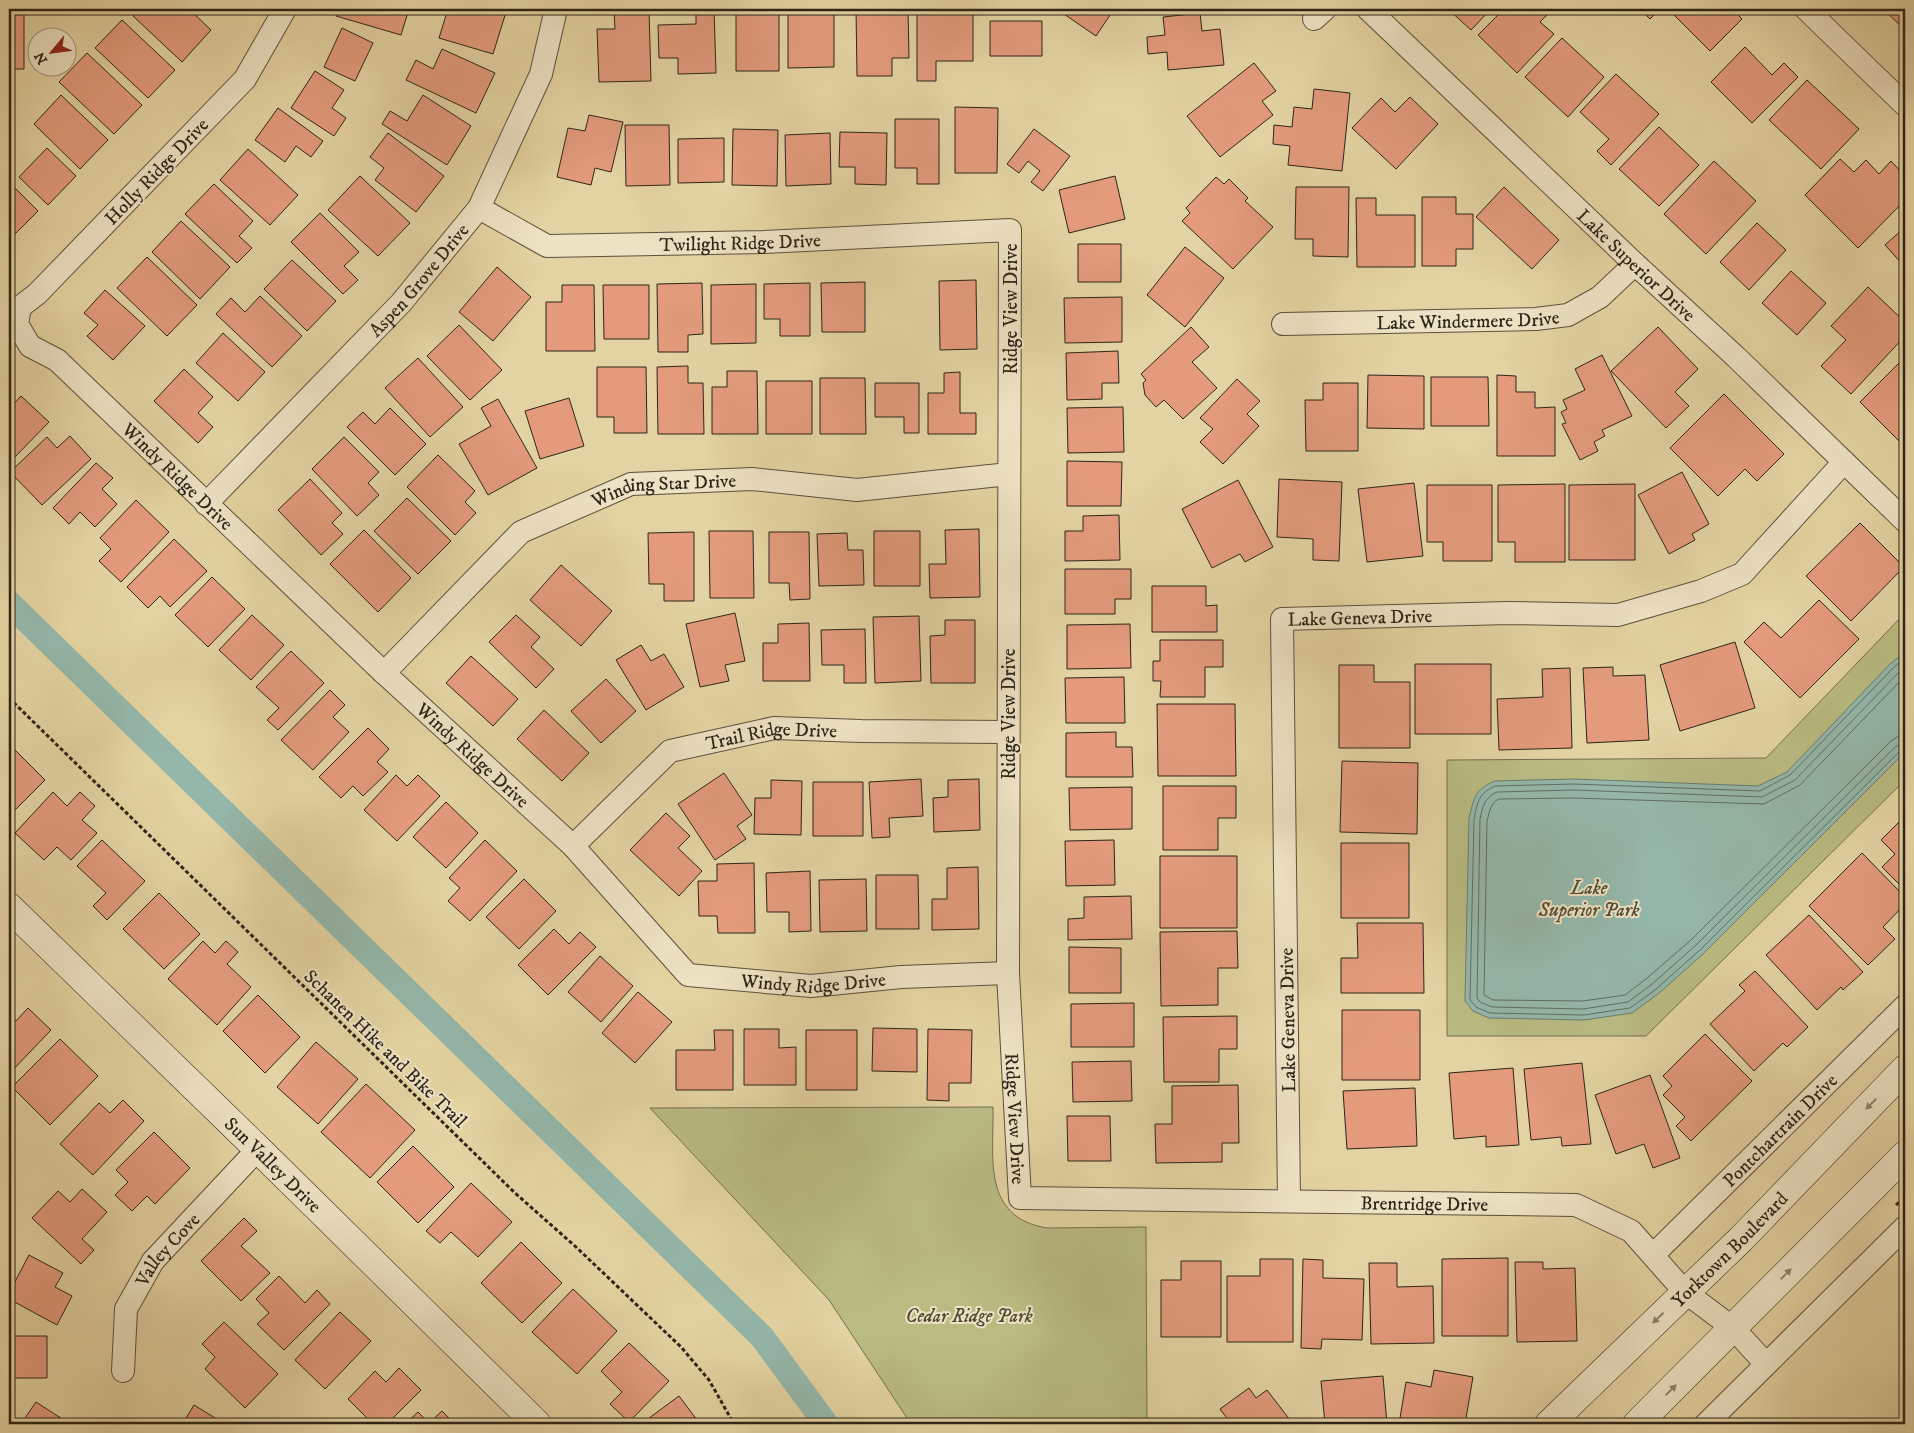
<svg xmlns="http://www.w3.org/2000/svg" width="1914" height="1433" viewBox="0 0 1914 1433" font-family="'IM FELL DW Pica',serif">
<rect width="100%" height="100%" fill="#e4d3a2"/>
<filter id="stains"><feTurbulence type="fractalNoise" baseFrequency=".004" numOctaves="4"/><feColorMatrix values="0 0 0 0 .2 0 0 0 0 .09 0 0 0 0 .02 0 0 0 .5 -.17"/></filter>
<radialGradient id="worn" r=".72"><stop offset=".6" stop-color="#630" stop-opacity="0"/><stop offset="1" stop-color="#630" stop-opacity=".3"/></radialGradient>
<path fill="#b9bb82" stroke="#73704e" d="M1905,613V780L1646,1036H1447V760L1766,758Z
M993,1107C994,1157 981,1217 1047,1228L1146,1227L1147,1424H911L829,1300L650,1108Z"/>
<path fill="#95b7aa" stroke="#6b7c70" d="M1905,652V752L1703,954L1658,994L1632,1013L1584,1020L1489,1018L1473,1011L1465,1001L1469,818C1475,796 1473,792 1494,781L1574,779L1758,786L1787,772L1890,664Z"/>
<g fill="none" stroke-linecap="round" stroke-linejoin="round">
<path stroke="#616e62" stroke-width="1" d="M1905,658L1893,668L1790,775L1760,791L1574,784L1495,786C1478,794 1478,801 1474,819L1470,1000L1476,1007L1490,1013L1584,1015L1630,1008L1655,990L1700,950L1900,751L1905,749
M1905,666L1795,780L1762,797L1574,790L1497,792C1484,798 1483,806 1480,819L1477,998L1480,1002L1492,1007L1583,1009L1628,1002L1651,985L1696,945L1895,747L1905,743
M1905,676L1800,785L1764,804L1574,798L1499,799C1490,803 1490,811 1487,821L1484,995L1493,1000L1583,1001L1625,995L1646,979L1691,940L1891,741L1897,737L1905,735"/>
<path stroke="#95b7aa" stroke-width="25" d="M9,603L762,1337L826,1424"/>
</g>
<path fill="#e39b7c" stroke="#2d2419" d="M9,9H24V69H9Z
M140,9H189L211,30L182,62L133,16Z
M338,9H409L401,35L336,16Z
M448,9H507L493,54L439,38Z
M696,9H714L716,73L678,74V58H659L658,25L696,24Z
M736,9H779V71H736Z
M788,9H834V67L788,68Z
M856,9H908L909,58H892V76H857Z
M917,9H973V61H936V81H917Z
M1068,9H1114L1096,36L1064,14Z
M1448,9H1491L1471,30Z
M1504,9H1553L1540,22L1554,34L1517,73L1478,35Z
M1640,9H1660L1650,19Z
M1672,9H1732L1742,19L1710,51L1670,11Z
M1883,9H1905V28L1904,29Z
M649,10L651,81L599,82L597,29H615L614,11Z
M1200,13L1202,31L1220,29L1224,65L1168,70L1167,52L1148,54L1147,37L1165,35L1163,17Z
M122,20L175,70L148,98L95,48Z
M990,21H1042V56H990Z
M342,28L373,43L355,81L324,67Z
M1562,38L1604,77L1568,117L1525,77Z
M1745,47L1772,75L1784,63L1798,77L1752,123L1711,82Z
M442,49L495,73L476,113L406,80L416,60L433,69Z
M87,53L142,105L114,134L59,82Z
M1254,63L1276,91L1262,101L1273,115L1220,157L1187,116Z
M315,71L344,90L332,108L346,118L334,136L291,108Z
M1616,74L1659,114L1611,165L1597,151L1609,139L1580,112Z
M1807,80L1859,129L1821,169L1769,120Z
M1314,89L1350,93L1342,171L1288,165L1290,146L1273,144L1274,125L1292,127L1294,107L1312,109Z
M61,95L108,140L80,169L34,124Z
M423,95L471,126L447,165L382,124L390,111L407,121Z
M1410,97L1438,124L1396,169L1352,128L1381,98L1395,112Z
M955,107L998,108L997,173H955Z
M278,108L323,141L311,157L296,146L285,162L255,140Z
M589,115L623,122L611,172L595,168L591,185L557,177L568,128L585,131Z
M895,119H939V184H917V168H895Z
M625,125H669L670,185L626,186Z
M1659,127L1699,165L1659,206L1619,169Z
M733,129L778,130L777,186L732,185Z
M1034,129L1070,156L1043,191L1031,182L1040,171L1028,161L1019,173L1007,164Z
M840,132L887,133L886,185L855,184V167H839Z
M388,133L444,176L416,212L375,180L384,168L370,157Z
M830,133L831,184L786,186L785,135Z
M724,138V182L678,183V139Z
M47,148L76,176L48,205L19,177Z
M248,149L298,195L270,225L220,180Z
M1840,159L1854,172L1866,160L1879,174L1891,161L1905,176V200L1858,248L1805,195Z
M1714,161L1756,201L1706,254L1664,214Z
M360,176L410,223L378,256L328,210Z
M1115,176L1125,219L1069,233L1059,190Z
M1216,177L1224,184L1229,179L1248,198L1245,201L1273,227L1233,269L1182,221L1190,213L1186,208Z
M9,182L38,211L9,240Z
M214,184L253,221L239,236L252,248L237,263L185,214Z
M1296,187H1349L1348,257L1313,256V239H1295Z
M1504,187L1559,240L1532,269L1476,217Z
M1422,197H1456V214H1473V249H1456V266H1422Z
M1356,198H1376V215H1415V267H1357Z
M320,213L359,252L344,266L358,280L343,294L291,242Z
M181,221L230,267L200,299L152,252Z
M1757,223L1786,250L1749,290L1720,262Z
M1905,227V267L1885,245Z
M1078,244H1121V282H1078Z
M1185,247L1224,278L1185,327L1147,295Z
M147,257L197,305L167,336L117,288Z
M292,260L336,301L307,331L264,289Z
M497,267L531,297L493,341L459,312Z
M1791,271L1826,303L1797,335L1762,303Z
M976,280L977,349L940,350L939,281Z
M865,282V332H822L821,283Z
M702,283L703,334L688,335V352H658L657,284Z
M810,283V336H780V319H764V284Z
M756,284V343L711,344V285Z
M562,285H594L595,351H546V302H562Z
M603,285H649V339H604Z
M1868,287L1905,322V336L1851,394L1821,366L1846,340L1831,326Z
M105,290L145,326L113,360L87,336L98,325L84,313Z
M260,296L302,336L272,367L216,314L231,298L245,312Z
M1122,297V342L1065,343L1064,298Z
M459,325L502,370L470,400L427,356Z
M1191,327L1209,347L1192,362L1217,388L1183,419L1164,400L1156,407L1145,395L1143,383L1146,380L1141,374Z
M1658,327L1698,369L1675,392L1689,406L1666,428L1611,371Z
M223,333L265,372L238,401L196,363Z
M1118,351L1119,383H1102V399L1067,400L1066,353Z
M1602,355L1632,416L1602,430L1605,436L1594,442L1598,451L1580,460L1562,424L1566,423L1561,412L1567,409L1563,400L1585,390L1575,369Z
M1905,357V447L1860,402Z
M418,358L463,407L430,437L385,388Z
M688,366V383H703L704,434H658L657,367Z
M597,367H646L647,433H614V417H597Z
M184,369L213,397L198,413L213,427L198,443L154,401Z
M727,371H757L758,434H712V387H727Z
M960,372V413H976V434H928V393H944V373Z
M1368,375L1424,376V429L1367,428Z
M1497,375L1516,376V392H1535V408L1555,407V456H1497Z
M1431,377H1488L1489,426H1431Z
M820,378H865L866,434H820Z
M1237,379L1260,401L1247,414L1259,426L1223,464L1200,442L1213,429L1200,418Z
M766,381H812V434H766Z
M875,383H919V433H904V417H875Z
M1323,383H1358V451H1306L1305,400H1323Z
M1724,394L1784,454L1757,481L1745,469L1718,496L1670,448Z
M21,396L49,422L10,462L9,460V409Z
M569,398L584,446L540,459L525,411Z
M498,399L537,468L488,495L459,444L491,426L481,408Z
M1123,407L1124,452L1068,453L1067,408Z
M390,408L426,444L395,475L347,427L363,412L375,424Z
M70,436L91,459L42,505L10,472L47,437L57,448Z
M344,437L379,472L368,483L379,495L357,516L312,469Z
M438,455L475,491L465,502L476,513L455,535L407,487Z
M1067,461L1122,462L1121,506H1067Z
M96,463L113,478L102,489L117,504L95,527L80,512L69,524L53,508Z
M1682,472L1709,524L1692,534L1695,540L1669,554L1638,495Z
M310,479L342,513L332,523L343,534L321,555L278,510Z
M1279,479L1342,482L1339,561L1313,560V539L1277,537Z
M1238,480L1273,547L1245,562L1240,554L1212,568L1182,509Z
M1414,483L1423,556L1367,562L1358,489Z
M1565,484V562H1515V542H1498V485Z
M1635,484V560H1569V485Z
M1427,485H1492V561H1443V542H1427Z
M407,498L451,541L418,574L374,531Z
M136,500L169,532L121,582L99,561L111,549L100,538Z
M1119,515L1120,560L1065,561V531H1083V516Z
M1860,523L1904,567L1851,621L1806,576Z
M979,529L980,597L930,598L929,564H946L945,530Z
M364,530L411,578L378,612L330,564Z
M709,531H753L754,598H710Z
M874,531H920V586H874Z
M694,532V601H664V584H649L648,533Z
M769,532H809L810,599L790,600L789,583H769Z
M847,533L848,550H863L864,585L819,586L817,534Z
M174,539L207,571L170,607L160,596L148,608L127,587Z
M561,565L612,611L581,646L530,600Z
M1065,569H1131V599H1115V614H1065Z
M212,577L245,609L208,647L175,615Z
M1152,586H1206V606L1217,605V632H1152Z
M1819,600L1859,639L1800,698L1744,642L1764,622L1781,638Z
M735,613L745,661L725,665L729,681L700,687L686,624Z
M252,615L284,645L251,680L219,650Z
M516,615L540,637L531,647L554,669L536,688L489,642Z
M919,616L921,681L875,683L873,617Z
M945,620H975V683H931L930,636L945,635Z
M809,623L810,681H763V643H778V624Z
M1130,624L1131,668L1067,669V625Z
M865,629L866,683H844V665H822L821,630Z
M1160,640H1223V667H1205V697H1160L1161,681H1153V661H1160Z
M1735,642L1755,708L1680,731L1660,665Z
M641,645L651,661L664,654L684,687L646,710L616,660Z
M291,651L324,683L278,730L267,720L279,708L256,687Z
M471,656L518,699L493,726L446,683Z
M1415,664H1491V734H1415Z
M1339,665H1374V682H1410V748H1339Z
M1613,667V676L1645,675L1649,740L1587,743L1583,668Z
M1570,668L1572,748L1499,750L1497,699L1543,697L1542,669Z
M1124,677L1125,723H1066L1065,678Z
M606,679L636,711L601,743L571,711Z
M330,690L345,705L333,717L349,732L313,770L281,740Z
M1157,704H1235L1236,776H1158Z
M544,710L589,753L562,781L517,739Z
M368,728L389,749L377,762L388,772L363,796L353,786L341,798L319,777Z
M1116,732V747H1132L1133,777H1066V733Z
M9,744L45,780L9,816Z
M1342,761L1418,763L1417,834L1340,832Z
M724,773L752,815L737,826L746,839L715,860L678,804Z
M396,775L407,786L418,775L440,796L397,841L364,810Z
M921,779L923,816L889,818L890,837L872,838L869,782Z
M979,779L980,830L934,832L933,798L948,797V780Z
M771,780L802,781L801,835L754,834L755,798H771Z
M813,782H863V836H813Z
M1163,786H1236V818H1218V850H1163Z
M1132,787V829L1070,830L1069,788Z
M53,792L67,806L80,792L95,806L82,820L97,833L71,860L57,847L44,860L15,833Z
M446,802L478,833L446,868L413,837Z
M666,813L690,836L678,848L702,871L679,896L630,850Z
M1905,816V890L1882,867L1895,854L1881,840Z
M102,840L145,881L107,920L93,906L106,893L77,866Z
M485,840L517,871L470,921L448,901L460,888L449,878Z
M1114,840L1115,885L1066,886L1065,841Z
M1341,843H1409V918H1341Z
M1862,853L1905,897V904L1883,927L1895,939L1868,965L1809,906Z
M1160,856H1237V928H1160Z
M754,863L755,933H718L717,916H699L698,881H717V864Z
M978,867L979,929L932,930V899H947V868Z
M810,871L811,931L789,932V912H767L766,873Z
M876,875H918L919,929H876Z
M524,879L556,911L519,949L486,917Z
M866,879L867,931L820,932L819,880Z
M159,893L200,934L164,969L123,929Z
M1131,896L1132,939L1068,940V919L1084,918V897Z
M1809,915L1863,972L1843,990L1841,987L1817,1010L1766,955Z
M1357,923H1423L1424,993H1341V958H1358Z
M554,929L569,944L580,932L596,947L548,995L518,965Z
M1237,931L1238,968H1218V1005L1161,1006L1160,932Z
M203,941L215,953L226,941L238,952L227,964L251,987L217,1025L168,979Z
M1069,947L1121,948V993H1069Z
M600,956L633,986L601,1022L568,992Z
M1755,971L1808,1027L1787,1047L1783,1043L1754,1071L1710,1024L1745,991L1739,985Z
M638,992L672,1022L635,1063L602,1033Z
M258,995L300,1037L265,1073L223,1031Z
M1134,1003V1047H1071V1004Z
M28,1008L51,1030L9,1074V1014L16,1021Z
M1342,1010H1420V1080H1342Z
M1237,1016V1049H1219V1082H1164L1163,1017Z
M873,1028L917,1029V1072L872,1071Z
M744,1029H779V1048L796,1047V1085H744Z
M928,1029L972,1030L971,1083H949V1101L927,1100Z
M714,1030H733V1090H676V1050H715Z
M806,1030H857V1090H806Z
M1705,1034L1752,1081L1691,1141L1676,1126L1685,1117L1663,1095L1672,1086L1663,1076Z
M60,1039L98,1076L50,1125L12,1087Z
M316,1042L358,1079L318,1124L277,1087Z
M1131,1061L1132,1101L1073,1102L1072,1062Z
M1582,1063L1591,1144L1562,1146L1561,1137L1531,1140L1524,1069Z
M1513,1068L1519,1145L1486,1147V1136L1454,1139L1449,1073Z
M1650,1075L1680,1158L1653,1168L1644,1144L1616,1154L1595,1095Z
M366,1084L415,1130L370,1178L321,1132Z
M1238,1085L1239,1143H1222V1162L1156,1163L1155,1124H1172V1086Z
M1415,1088L1417,1146L1347,1149L1343,1091Z
M123,1100L144,1121L93,1175L60,1144L99,1103L110,1113Z
M1067,1116H1110L1111,1161H1068Z
M154,1132L190,1168L155,1204L147,1196L132,1211L115,1195L128,1182L116,1170Z
M413,1146L454,1187L418,1223L377,1182Z
M471,1183L512,1222L478,1257L451,1232L440,1243L426,1231Z
M82,1189L107,1212L82,1239L94,1250L81,1264L32,1218L58,1191L70,1202Z
M244,1218L257,1231L241,1246L270,1273L241,1301L201,1261Z
M521,1242L562,1283L522,1323L481,1283Z
M29,1255L63,1273L55,1287L72,1296L57,1325L9,1299V1293Z
M1508,1258V1336H1442V1259Z
M1260,1259H1293V1342H1227V1276H1260Z
M1303,1259L1323,1260V1278L1364,1279L1362,1340L1322,1339L1321,1349L1301,1348Z
M1181,1261H1221V1337H1161V1280H1181Z
M1515,1262H1543V1269L1575,1268L1577,1341L1517,1342Z
M1369,1263H1397V1287L1433,1286L1434,1343L1371,1344Z
M279,1276L305,1303L317,1290L330,1304L284,1350L257,1324L269,1313L256,1299Z
M573,1289L617,1331L577,1374L532,1332Z
M340,1312L371,1341L325,1389L295,1360Z
M224,1322L278,1374L245,1408L205,1369L215,1357L202,1344Z
M9,1336H47V1378H9Z
M629,1343L669,1381L629,1422L610,1404L622,1392L601,1371Z
M399,1368L421,1390L387,1424H373L348,1399L375,1371L386,1382Z
M1434,1370L1473,1377L1465,1424H1399L1406,1382L1431,1387Z
M1383,1376L1387,1424H1325L1321,1381Z
M1249,1388L1256,1398L1267,1390L1293,1424H1224L1229,1421L1220,1409Z
M679,1396L700,1424H641Z
M36,1402L70,1424H21Z
M194,1405L225,1424H192L185,1420Z
M442,1411L455,1424H405L418,1412L429,1423Z"/>
<g fill="none" stroke-linecap="round" stroke-linejoin="round">
<defs>
<g id="street">
<path id="s1" d="M285,9L245,79L37,294L20,307L17,324L30,346L57,360L384,673L573,846L688,975L811,986L901,977L1008,973"/>
<path id="s2" d="M1368,9L1635,264L1736,357L1905,521"/>
<path d="M1806,9L1905,105"/>
<path d="M1314,19L1325,9"/>
<path id="s3" d="M479,208L547,246L764,242L1010,230L1008,973L1020,1198L1576,1205L1631,1231L1685,1292L1733,1328L1766,1364"/>
<path id="s4" d="M1283,324L1536,319L1568,315L1600,297L1635,264"/>
<path id="s5" d="M206,504L401,303L479,208L541,74L556,9"/>
<path id="s6" d="M384,673L521,532L631,484L752,479L857,490L1009,474"/>
<path id="s7" d="M573,846L670,751L774,728L861,731L1008,732"/>
<path id="s8" d="M1289,1201L1282,619L1508,613L1618,615L1701,591L1742,574L1844,462"/>
<path id="s9" d="M1653,1255L1905,1006"/>
<path id="s10" d="M123,1371L126,1309L153,1261L258,1149"/>
<path d="M1706,1424L1905,1227"/>
</g>
<g id="secondary">
<path id="s11" d="M9,907L258,1149L537,1424"/>
<path id="s12" d="M1549,1424L1741,1239L1905,1069"/>
<path d="M1637,1424L1905,1155"/>
</g>
</defs>
<use href="#street" stroke="#5b503b" stroke-width="24"/>
<use href="#secondary" stroke="#2d2419" stroke-width="29"/>
<path stroke="#2d2419" stroke-width="3" stroke-dasharray="4 2.5" stroke-linecap="butt" d="M9,698L515,1193L576,1247L681,1347L709,1380L734,1424
M1896,1205L1905,1197"/>
<use href="#street" stroke="#ede2c3" stroke-width="22"/>
<use href="#secondary" stroke="#ede2c3" stroke-width="28"/>
</g>
<defs><path id="oneway-solid" d="M-6-.8H1V-3.2L6.5 0L1 3.2V.8H-6Z" transform="scale(1.25)"/></defs>
<g fill="#8d836e">
<use href="#oneway-solid" transform="translate(1871 1104) rotate(135)"/>
<use href="#oneway-solid" transform="translate(1786 1274) rotate(-45)"/>
<use href="#oneway-solid" transform="translate(1658 1318) rotate(136)"/>
<use href="#oneway-solid" transform="translate(1671 1390) rotate(-45)"/>
</g>
<g text-anchor="middle" stroke-width="4" stroke-linejoin="round" paint-order="stroke">
<g font-size="19" fill="#2d2419" stroke="#ede2c3">
<text transform="translate(156 171) rotate(-46)" y="7">Holly Ridge Drive</text>
<text dy="7" stroke="none"><textPath href="#s3" startOffset="271">Twilight Ridge Drive</textPath></text>
<text dy="7" stroke="none"><textPath href="#s2" startOffset="371">Lake Superior Drive</textPath></text>
<text dy="7" stroke="none"><textPath href="#s5" startOffset="309">Aspen Grove Drive</textPath></text>
<text transform="translate(1010 309) rotate(-90)" y="7">Ridge View Drive</text>
<text dy="7" stroke="none"><textPath href="#s4" startOffset="185">Lake Windermere Drive</textPath></text>
<text dy="7" stroke="none"><textPath href="#s1" startOffset="642">Windy Ridge Drive</textPath></text>
<text dy="7" stroke="none"><textPath href="#s6" startOffset="348">Winding Star Drive</textPath></text>
<text dy="7" stroke="none"><textPath href="#s8" startOffset="660">Lake Geneva Drive</textPath></text>
<text transform="translate(1008 714) rotate(-90)" y="7">Ridge View Drive</text>
<text dy="7" stroke="none"><textPath href="#s7" startOffset="239">Trail Ridge Drive</textPath></text>
<text dy="7" stroke="none"><textPath href="#s1" startOffset="1048">Windy Ridge Drive</textPath></text>
<text dy="7" stroke="none"><textPath href="#s1" startOffset="1482">Windy Ridge Drive</textPath></text>
<text transform="translate(1287 1020) rotate(-91)" y="7">Lake Geneva Drive</text>
<text transform="translate(386 1048) rotate(44)" y="7">Schanen Hike and Bike Trail</text>
<text dy="7" stroke="none"><textPath href="#s3" startOffset="1430">Ridge View Drive</textPath></text>
<text dy="7" stroke="none"><textPath href="#s9" startOffset="178">Pontchartrain Drive</textPath></text>
<text dy="7" stroke="none"><textPath href="#s11" startOffset="369">Sun Valley Drive</textPath></text>
<text dy="7" stroke="none"><textPath href="#s3" startOffset="1914">Brentridge Drive</textPath></text>
<text dy="7" stroke="none"><textPath href="#s12" startOffset="251">Yorktown Boulevard</textPath></text>
<text dy="7" stroke="none"><textPath href="#s10" startOffset="135">Valley Cove</textPath></text>
</g>
<g font-size="19" font-style="italic" fill="#504a33" stroke="#ede2c3">
<text x="1589" y="894">Lake<tspan x="1589" dy="22">Superior Park</tspan></text>
<text x="969" y="1322">Cedar Ridge Park</text>
</g>
</g>
<rect width="1914" height="1433" fill="none" stroke="#e4d3a2" stroke-width="30"/>
<rect x="10" y="10" width="1894" height="1413" fill="none" stroke="#2d2419" stroke-width="2.5"/>
<rect x="15" y="15" width="1884" height="1403" fill="none" stroke="#2d2419"/>
<g transform="translate(52 52) rotate(241)"><circle r="24" fill="#ede2c3" stroke="#a0967f"/>
<path d="M0-4L9 19L0 12L-9 19Z" fill="#8f2418"/>
<text y="-8" font-size="14" font-weight="bold" text-anchor="middle" fill="#2d2419">N</text>
</g>
<rect width="100%" height="100%" filter="url(#stains)"/>
<rect width="100%" height="100%" fill="url(#worn)"/>
</svg>
